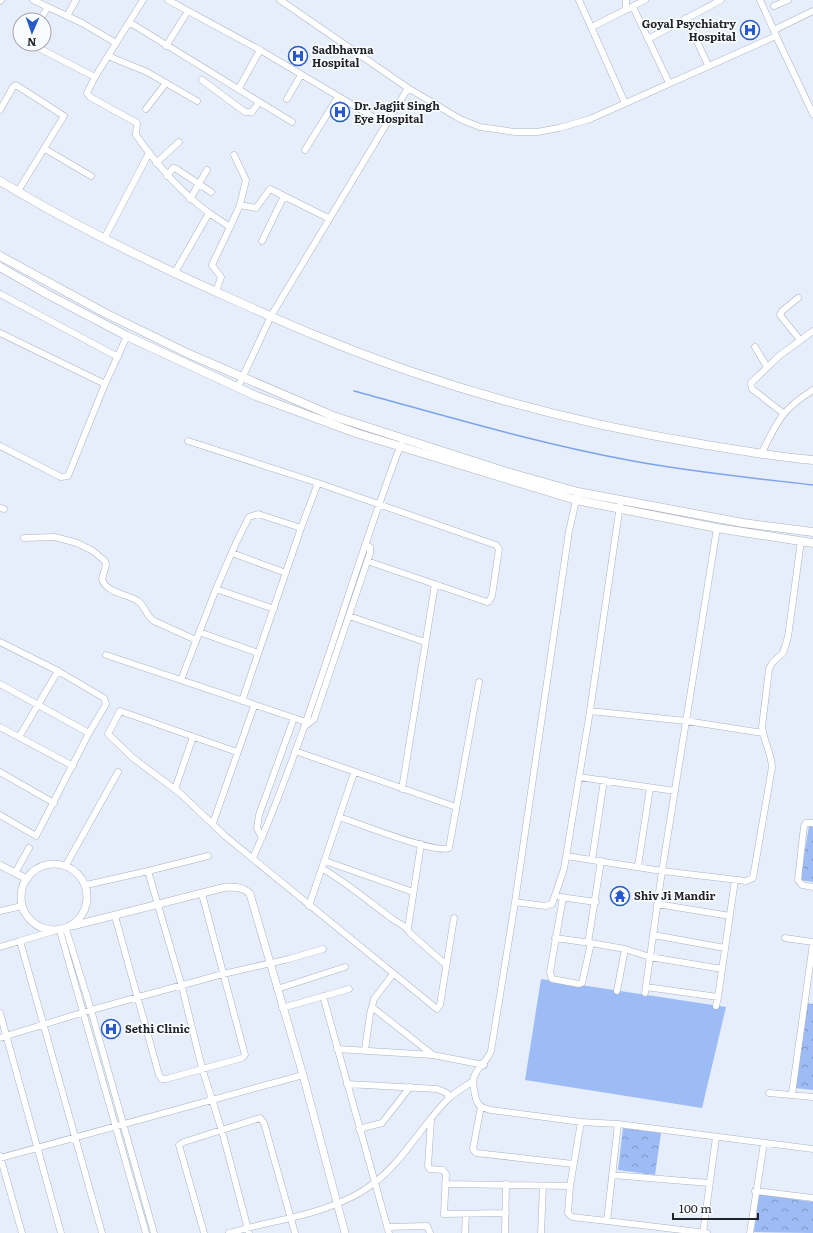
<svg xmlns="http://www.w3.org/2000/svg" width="813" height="1233" viewBox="0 0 813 1233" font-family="Literata,serif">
<defs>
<pattern id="forest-crowns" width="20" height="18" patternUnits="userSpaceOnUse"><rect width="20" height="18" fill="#9dbbf4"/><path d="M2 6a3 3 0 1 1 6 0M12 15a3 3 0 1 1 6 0" fill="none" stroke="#8098c6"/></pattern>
</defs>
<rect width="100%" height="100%" fill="#e6eefc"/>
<path fill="#9dbbf4" d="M541,979L726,1007L702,1108L525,1080Z"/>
<path fill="url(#forest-crowns)" d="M809,826L813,827V882L800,880Z
M808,1003L813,1004V1090L795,1088Z
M623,1128L661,1133L655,1175L618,1170Z
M759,1194L813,1202V1233L754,1232Z"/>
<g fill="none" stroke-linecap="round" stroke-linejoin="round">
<path stroke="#7da3ed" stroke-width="1.5" d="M354,391C446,416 539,444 633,461C692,472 753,478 813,485"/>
<defs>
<path id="minor" d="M33,0L82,23L116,43
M143,0L95,77L87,93L90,97L137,123L136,135C157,165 179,191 209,213L174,274
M168,0L260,50L385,124
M280,0L408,88L460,119L480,127L515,132H537L559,128L590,119L776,36L813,114
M579,0L625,103
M760,0L775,33
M0,1L1,0
M774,6L788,0
M633,7L669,83
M626,10V0
M67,16L76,0
M686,18L708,65
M40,20L48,7
M129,22L292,122
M592,27L645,0
M774,30L813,11
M648,39L721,0
M31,44L95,77
M166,46L188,11
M108,56L147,72L197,101
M202,80L245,112H252L259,102
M239,88L260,50
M287,99L301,75
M146,109L166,83
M0,110L13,87L16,85L64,116L18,191
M45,149L91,176
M305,150L338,97
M156,163L179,142
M167,176L173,168H175L211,192
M190,199L207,170
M240,205L256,208L270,189L328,218
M209,213L230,227L212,265L221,277L216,292
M230,227L240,205L246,180L234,155
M104,239L149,153
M262,241L284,196
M0,294L118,357
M798,298L782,311L780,315L800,340
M0,333L105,384
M755,347L767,367
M238,387L271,316L408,88
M783,413L752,389L751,383L779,356L813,331
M188,441L318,483L490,543L496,545L499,549L492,596L489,601L487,602L367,561
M0,446L57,475L61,477L68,476L105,384L127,336
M761,454C778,421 781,410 813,390
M578,492L569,531L515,902L491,1051C487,1062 477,1067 474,1077C472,1083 475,1100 479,1105C482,1108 487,1109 491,1110L581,1122L618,1124L813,1149
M0,508L4,509
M24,538L55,537L77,543L93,551L105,561L106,565L102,579C106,593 127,594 138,601C145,606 146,616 154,621L196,640
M232,553L286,573
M216,589L274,609
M349,616L425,642
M199,632L258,653
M0,642L58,671L104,698L106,704L89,733L36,836L0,815
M106,655L306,722
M181,680L216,589L236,543L249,517L258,514L301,528
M0,684L89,733
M242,701L301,528L318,483
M590,711L686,721L763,733
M0,727L73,766
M304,727L314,719L370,553V547L365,544
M19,737L58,671
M295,751L456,807
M237,752L120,711L108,734L133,758L181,794L225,836L437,1009L440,1005L454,918
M0,772L54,803
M579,777L675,791
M175,789L193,737
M402,789L435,584
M339,817C358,823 434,854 449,848L479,682
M213,823L254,706
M813,823H806L804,826L798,880L802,885L813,887
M262,838L257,828L259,815L294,718
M566,856L662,871L746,881L753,878L772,767C771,753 764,741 762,727L769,669L772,663L783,653L788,637L801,541
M253,858C312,724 349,581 401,444
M592,860L604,780
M325,861L413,892
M66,865L118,772
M638,866L650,788
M323,869C347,883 368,901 391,918C397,923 406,925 410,933L446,965
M148,871L208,856
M15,873L29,848
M86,885L148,871L182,987L202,1068L222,1131L249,1233
M560,897L596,902
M563,897L550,972L552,979L579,984L582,983L591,943
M515,902L545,906L552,904L564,869L590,711L620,505
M657,904L730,916
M309,906L354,773
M0,911L22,906
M115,916L159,1075L162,1079H166L242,1058L245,1055L202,894
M408,928L421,844
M66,929L91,1010L154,1233
M54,931L20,941L102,1233
M60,931L146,1233
M653,935L725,948
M555,938L591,943L625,949L650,957L722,969
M785,938L813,942
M588,943L601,861
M0,947L20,941
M646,987L718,997L735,880
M277,989L345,967
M617,991L625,949
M645,993L662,871L717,528
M323,996L389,1233
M716,1006L718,997
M372,1007L433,1055
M282,1008L349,989
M0,1013L61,1233
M0,1038L91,1010L223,974L289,959L323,949
M337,1049L433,1055L484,1065
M365,1050L370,1014L374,999L393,974
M347,1084L437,1089L447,1093L449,1098
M769,1093L813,1097
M792,1094L813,943
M481,1106L473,1149L476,1153L573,1164
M431,1120L428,1166L430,1169L443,1170L446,1174L444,1214L506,1213
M581,1122L570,1186L568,1213L572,1217L607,1221
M618,1124L607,1221L707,1233
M359,1129L382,1123L410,1087
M0,1156L22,1233
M0,1158L303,1075
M612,1175L709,1183
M445,1184L570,1186
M755,1191L813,1198
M387,1227L427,1226L430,1233
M204,1233L179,1145L184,1142L260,1118L264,1123L295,1233
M229,1233C276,1219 335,1214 374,1183C404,1160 422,1125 448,1099C455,1092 465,1087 473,1081
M465,1233L466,1214
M505,1233L506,1184
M541,1233L543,1186
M703,1233L716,1137
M750,1233L764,1143"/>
<path id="tertiary" d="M21 897a33 33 0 1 1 66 0a33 33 0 1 1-66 0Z
M0,865L27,879
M72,926L226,887C234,887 244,887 250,894L303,1075L345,1233"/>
<path id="secondary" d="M0,181C74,226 153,264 232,299C259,311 285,323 312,334C436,386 569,422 701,444C738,450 775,457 813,460
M0,256L105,313L189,354L333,416L507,472L578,492L743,523L813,532
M0,267L47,294L127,336L256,396L356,433L576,500L717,528L813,543"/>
</defs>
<use href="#minor" stroke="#abb2bf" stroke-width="7"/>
<use href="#tertiary" stroke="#abb2bf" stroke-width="8"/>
<use href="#secondary" stroke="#abb2bf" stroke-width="9"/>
<use href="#minor" stroke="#fff" stroke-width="6"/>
<use href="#tertiary" stroke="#fff" stroke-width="7"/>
<use href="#secondary" stroke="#fff" stroke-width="8"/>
</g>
<defs>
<symbol id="hospital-ring" viewBox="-11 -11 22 22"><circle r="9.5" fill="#f9fbfe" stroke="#275ac8" stroke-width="1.5"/><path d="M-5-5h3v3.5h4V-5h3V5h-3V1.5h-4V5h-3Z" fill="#275ac8"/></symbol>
<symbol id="temple-ring" viewBox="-11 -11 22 22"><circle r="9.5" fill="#f9fbfe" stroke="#275ac8" stroke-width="1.5"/><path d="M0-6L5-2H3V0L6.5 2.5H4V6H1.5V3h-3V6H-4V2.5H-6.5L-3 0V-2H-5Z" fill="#275ac8"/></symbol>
</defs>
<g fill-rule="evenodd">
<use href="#hospital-ring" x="739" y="19" width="22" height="22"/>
<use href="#hospital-ring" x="287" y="45" width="22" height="22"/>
<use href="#hospital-ring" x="329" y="101" width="22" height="22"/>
<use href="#temple-ring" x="609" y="885" width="22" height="22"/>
<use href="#hospital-ring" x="100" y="1018" width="22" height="22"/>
</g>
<g text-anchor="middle" stroke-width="3.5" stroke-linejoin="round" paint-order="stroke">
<g font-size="11" font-weight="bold" fill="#212429" stroke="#f9fbfe" text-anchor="start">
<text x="736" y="28" text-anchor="end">Goyal Psychiatry<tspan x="736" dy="13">Hospital</tspan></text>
<text x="312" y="54">Sadbhavna<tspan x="312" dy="13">Hospital</tspan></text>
<text x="354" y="110">Dr. Jagjit Singh<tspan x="354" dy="13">Eye Hospital</tspan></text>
<text x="634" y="900">Shiv Ji Mandir</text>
<text x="125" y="1033">Sethi Clinic</text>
</g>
</g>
<g transform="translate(32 32) rotate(182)"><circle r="19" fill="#f9fbfe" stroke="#a3a5a9"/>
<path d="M0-3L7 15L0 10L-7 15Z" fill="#275ac8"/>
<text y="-6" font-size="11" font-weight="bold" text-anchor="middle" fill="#212429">N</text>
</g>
<path d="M673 1213v6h85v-6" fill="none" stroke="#212429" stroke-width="2"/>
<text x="679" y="1213" font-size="12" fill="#212429" stroke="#f9fbfe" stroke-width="3" paint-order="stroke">100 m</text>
</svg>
